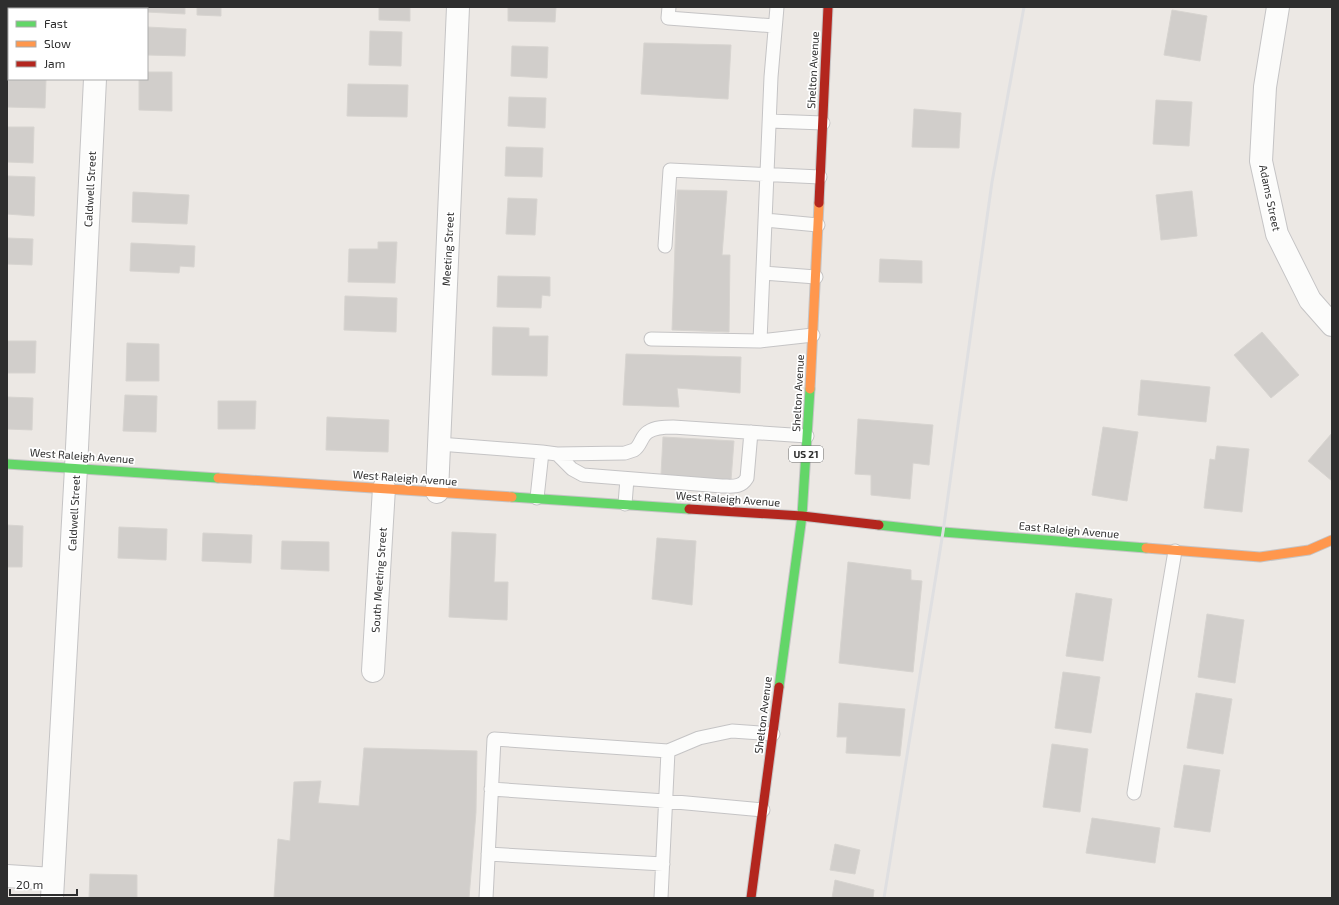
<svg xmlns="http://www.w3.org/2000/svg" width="1339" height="905" viewBox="0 0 1339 905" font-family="'Exo 2',sans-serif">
<rect width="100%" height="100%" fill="#ece8e4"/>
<path fill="#d1cecb" stroke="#d7d4d0" d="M145,7H185V14L147,12V9H145Z
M197,7H221V16L197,15Z
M379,7H410V21L379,20Z
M508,7H556L555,22L508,21Z
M1172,10L1207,16L1200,61L1164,55Z
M7,15H9V42H7Z
M147,27L186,29L185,56L147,55Z
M370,31L402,32L401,66L369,65Z
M644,43L731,45L728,99L641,94Z
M512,46L548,47L547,78L511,76Z
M7,71H9V79H46L45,108L7,107Z
M147,72H172V111L139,110V79H147Z
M348,84L408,85L407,117L347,116Z
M509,97L546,98L545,128L508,126Z
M1156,100L1192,102L1189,146L1153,144Z
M914,109L961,113L959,148L912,147Z
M7,127H34L33,163L7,162Z
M506,147L543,148L542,177L505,176Z
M7,176L35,177L34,216L7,214Z
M677,190L727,191L722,255H730L729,332L672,330Z
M1192,191L1197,236L1161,240L1156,195Z
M133,192L189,195L187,224L132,222Z
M508,198L537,199L535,235L506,234Z
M7,238L33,239L32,265L7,264Z
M378,242H397L395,283L348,282L349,249H378Z
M131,243L195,246L194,267L180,266L179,273L130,271Z
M880,259L922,261V283L879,282Z
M498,276L550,277V296L542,295L541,308L497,307Z
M345,296L397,298L396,332L344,330Z
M493,327L529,328V336H548L547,376L492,375Z
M1262,332L1299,375L1271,398L1234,355Z
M7,341H36L35,373H7Z
M127,343L159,344V381H126Z
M626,354L741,357L740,393L677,388L679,407L623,405Z
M1141,380L1210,387L1206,422L1138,415Z
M125,395L157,396L156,432L123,431Z
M7,397L33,398L32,430L7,429Z
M218,401H256L255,429H218Z
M327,417L389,420L388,452L326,450Z
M858,419L933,425L929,465L913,463L910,499L871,495V475L855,474Z
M1103,427L1138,432L1127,501L1092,495Z
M1332,433V481L1308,461Z
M663,437L734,441L731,480L661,475Z
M1217,446L1249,449L1242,512L1204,508L1210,459L1215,460Z
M7,525L23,526L22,567H7Z
M119,527L167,529L166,560L118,558Z
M452,532L496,534L494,582H508L507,620L449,617Z
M203,533L252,535L251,563L202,561Z
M657,538L696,541L692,605L652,599Z
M282,541L329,542V571L281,569Z
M848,562L911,570V580L922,581L913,672L839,663Z
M1076,593L1112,599L1103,661L1066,656Z
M1207,614L1244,620L1235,683L1198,677Z
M1063,672L1100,677L1091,733L1055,728Z
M1196,693L1232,699L1223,754L1187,748Z
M839,703L905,709L900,756L846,753L847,737H837Z
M1052,744L1088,749L1080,812L1043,807Z
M364,748L477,751L476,812L469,898H274L278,839L290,841L294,782L321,781L318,803L359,806Z
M1184,765L1220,770L1210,832L1174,827Z
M1092,818L1160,828L1155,863L1086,853Z
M835,844L860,850L855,874L830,870Z
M90,874L137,875V898H89Z
M835,880L874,890L873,898H832Z"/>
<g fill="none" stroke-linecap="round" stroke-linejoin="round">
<defs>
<path id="lane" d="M669,7L668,18L775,26
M770,121L823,123
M765,220L818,225
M665,246L670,170L820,177
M763,273L816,277
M651,339L760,341L771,77L777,7
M760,341L813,335
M439,444L542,452L557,454L625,453C628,452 631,451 634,450C641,446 641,436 648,432C655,427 665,427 673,427L807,436
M557,454L572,469L583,475L722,486C733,486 741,488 747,478L751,432
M537,498L542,452
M625,504L627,479
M491,789L665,801L763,810
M1134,793L1175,551
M488,854L663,864
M486,898L494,739L668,751L699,738L732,731L773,734
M661,898L668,751"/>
<path id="street" d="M1278,7L1265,87L1261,161L1277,234L1310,300L1332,325
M98,9V7
M437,492L458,7
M373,671L384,488
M7,876L53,879
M52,898L76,468L95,79"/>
<path id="fast" d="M7,464L218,478
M512,497L689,509
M879,525L943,532L1146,548
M779,687L802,516L810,389"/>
<path id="slow" d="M810,389L819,203
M218,478L512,497
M1146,548L1260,557L1309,550L1332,540"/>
<path id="jam" d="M819,203L828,7
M689,509L802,516L879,525
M751,898L779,687"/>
</defs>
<use href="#lane" stroke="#c5c4c5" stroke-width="15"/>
<use href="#street" stroke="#c5c4c5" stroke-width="24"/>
<use href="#fast" stroke="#c5c4c5" stroke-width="11"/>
<use href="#slow" stroke="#c5c4c5" stroke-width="11"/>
<use href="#jam" stroke="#c5c4c5" stroke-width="11"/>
<use href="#lane" stroke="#fcfcfb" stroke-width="13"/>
<use href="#street" stroke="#fcfcfb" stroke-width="22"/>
<use href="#fast" stroke="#63d668" stroke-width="9"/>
<use href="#slow" stroke="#ff974d" stroke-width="9"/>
<use href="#jam" stroke="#b3261e" stroke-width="9"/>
<path stroke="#dfdfe1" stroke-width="3" d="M884,898L943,532L992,182L1024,7"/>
</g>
<g text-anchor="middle" stroke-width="3.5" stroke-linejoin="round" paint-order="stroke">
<rect fill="#fff" stroke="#6d6d6d" stroke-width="1" x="789" y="446" width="34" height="16" rx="3"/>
<g font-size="10" font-weight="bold" fill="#2e2e2e">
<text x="806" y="458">US 21</text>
</g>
<g font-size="11" fill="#2e2e2e" stroke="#fff">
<text transform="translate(813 70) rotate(-87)" y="4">Shelton Avenue</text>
<text transform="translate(90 189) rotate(-87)" y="4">Caldwell Street</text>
<text transform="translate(1270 198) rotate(78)" y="4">Adams Street</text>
<text transform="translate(448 249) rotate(-87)" y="4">Meeting Street</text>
<text transform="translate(798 393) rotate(-87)" y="4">Shelton Avenue</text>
<text transform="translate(82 456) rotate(4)" y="4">West Raleigh Avenue</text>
<text transform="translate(405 478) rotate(4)" y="4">West Raleigh Avenue</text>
<text transform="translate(728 499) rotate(4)" y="4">West Raleigh Avenue</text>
<text transform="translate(74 513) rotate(-87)" y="4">Caldwell Street</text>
<text transform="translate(1069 530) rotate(5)" y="4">East Raleigh Avenue</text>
<text transform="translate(379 580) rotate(-86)" y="4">South Meeting Street</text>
<text transform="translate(763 715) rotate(-83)" y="4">Shelton Avenue</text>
</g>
</g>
<rect width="1339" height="905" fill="none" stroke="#2e2e2e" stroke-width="16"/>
<rect x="8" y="8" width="140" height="72" fill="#ffffff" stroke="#ababab"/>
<rect x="16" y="21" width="20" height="6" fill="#63d668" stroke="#ababab"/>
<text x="44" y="28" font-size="12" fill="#2e2e2e">Fast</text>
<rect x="16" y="41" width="20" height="6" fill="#ff974d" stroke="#ababab"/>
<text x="44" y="48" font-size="12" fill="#2e2e2e">Slow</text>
<rect x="16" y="61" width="20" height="6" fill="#b3261e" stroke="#ababab"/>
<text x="44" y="68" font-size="12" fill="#2e2e2e">Jam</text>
<path d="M10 889v6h67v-6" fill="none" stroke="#2e2e2e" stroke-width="2"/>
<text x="16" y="889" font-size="12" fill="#2e2e2e" stroke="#ffffff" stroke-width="3" paint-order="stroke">20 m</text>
</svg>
